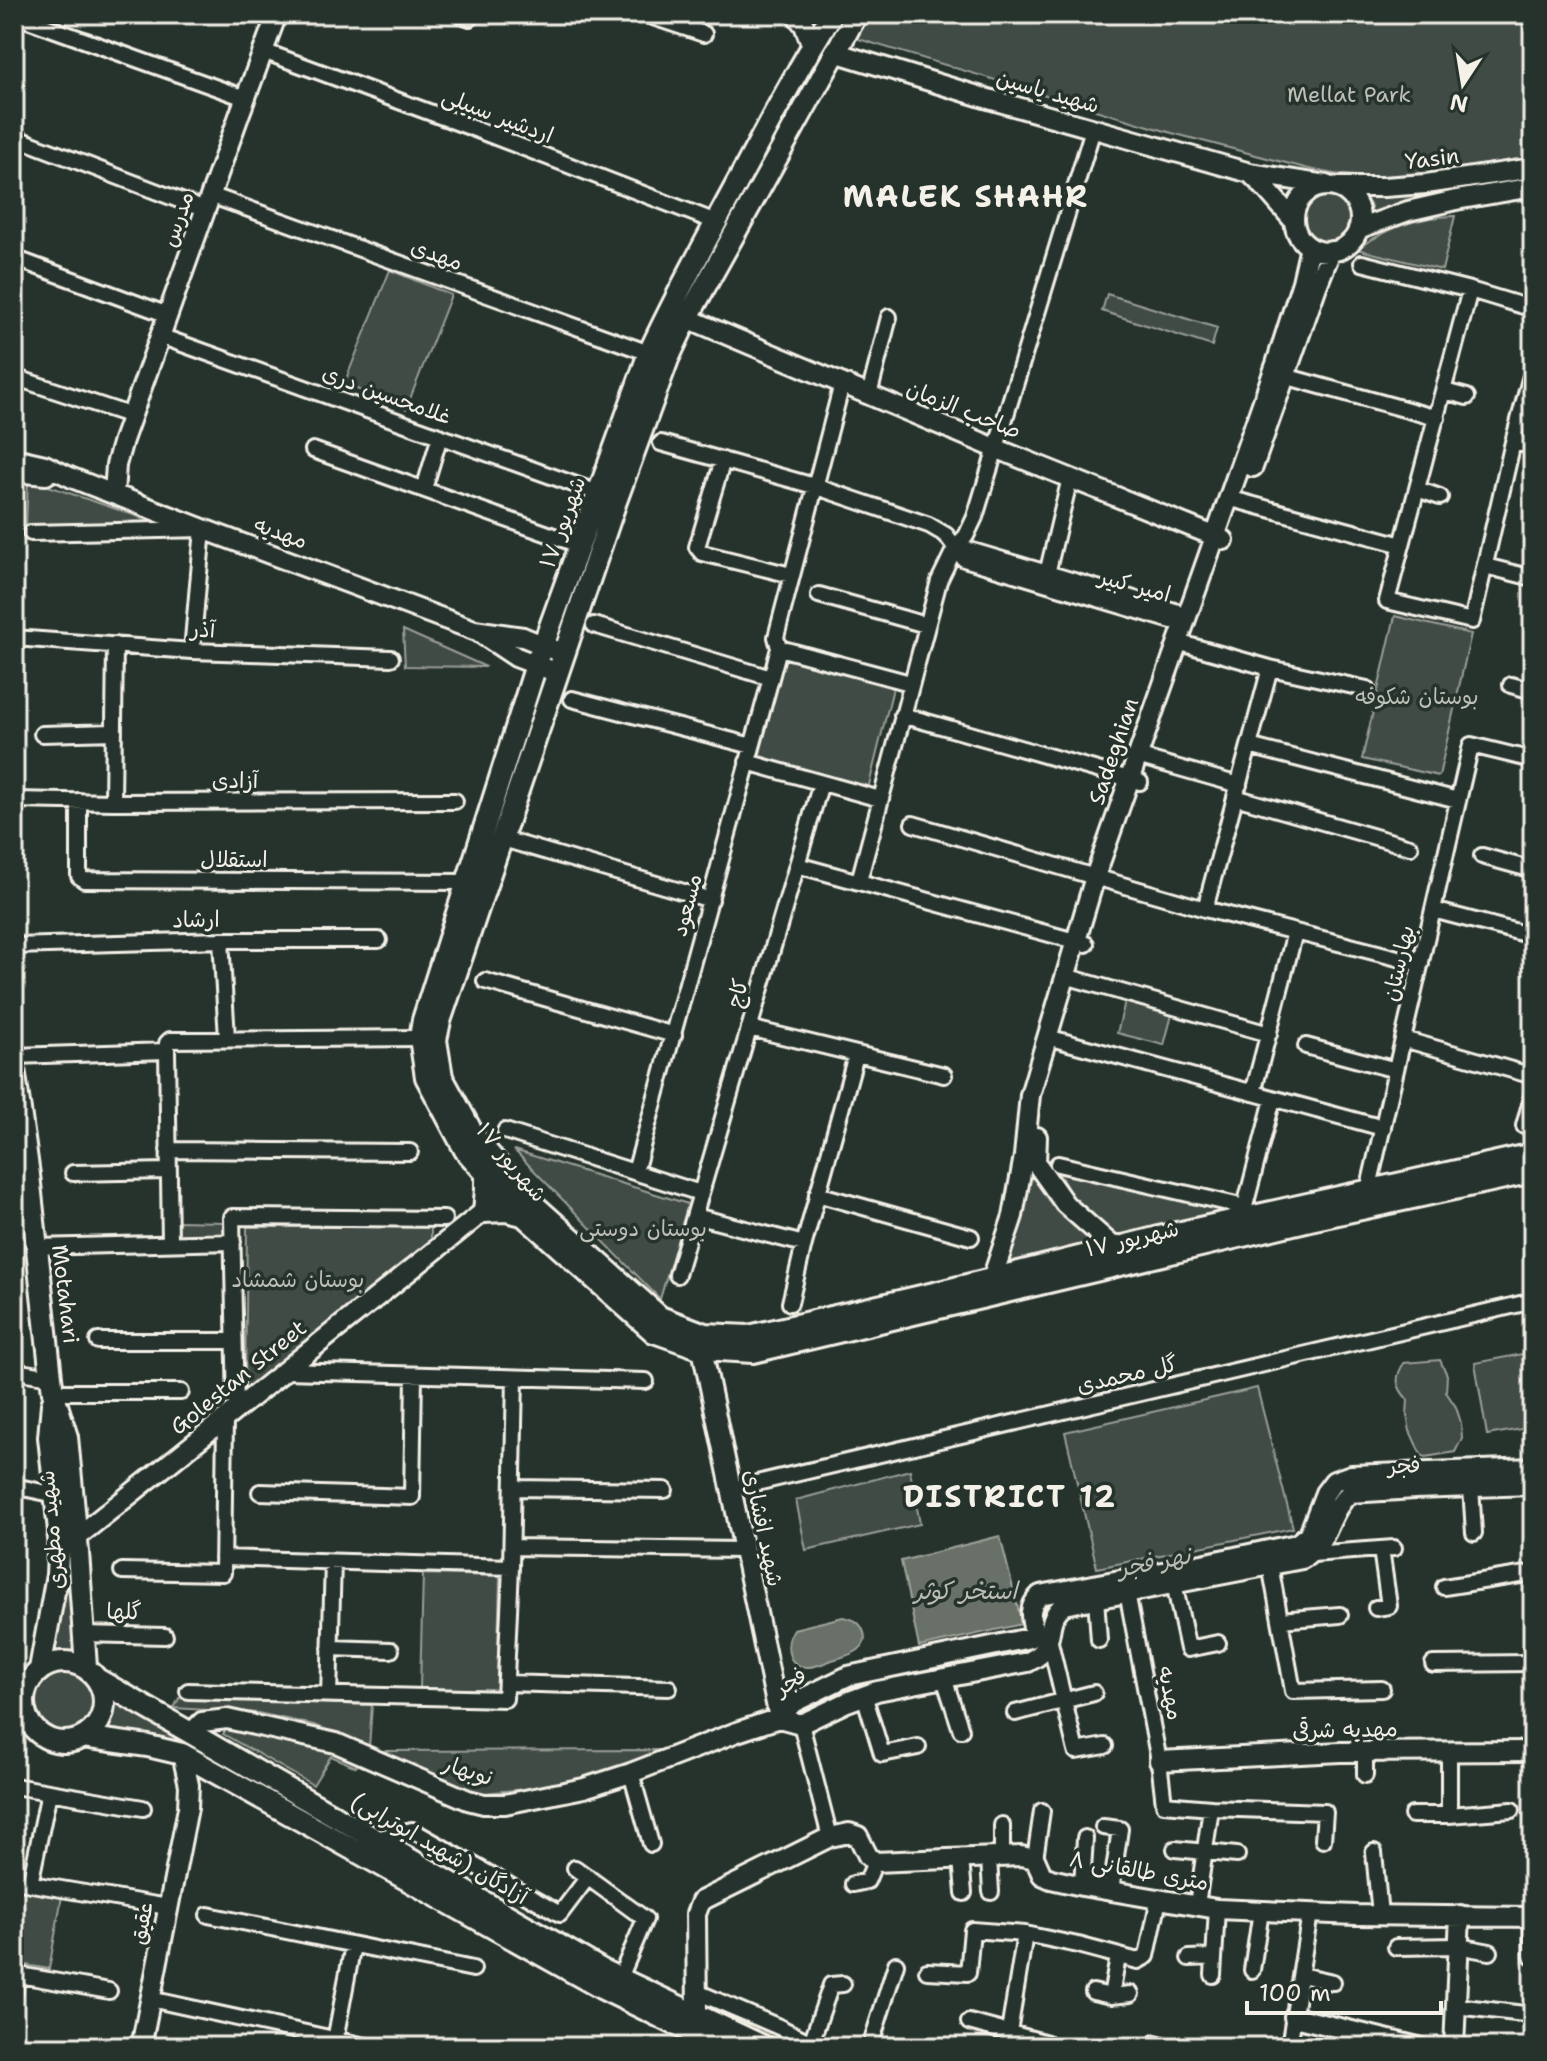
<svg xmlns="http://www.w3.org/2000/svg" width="1547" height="2061" viewBox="0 0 1547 2061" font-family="'Shantell Sans','Playpen Sans Arabic',sans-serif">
<rect width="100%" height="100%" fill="#26332d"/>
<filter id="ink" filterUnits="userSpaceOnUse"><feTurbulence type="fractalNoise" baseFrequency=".0125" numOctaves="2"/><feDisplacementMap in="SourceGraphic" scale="16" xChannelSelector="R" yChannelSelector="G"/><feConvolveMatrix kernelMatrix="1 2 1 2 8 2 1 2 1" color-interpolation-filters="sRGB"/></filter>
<g filter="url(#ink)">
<path fill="#414b45" stroke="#9a9e96" stroke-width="2" d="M840,14H850L686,301V295Z
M870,14H1533V157L1424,173L1367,177L1334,174L1309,169L1172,133L855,38Z
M1298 219a29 29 0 1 1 58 0a29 29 0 1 1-58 0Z
M1441,193L1369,219L1371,206L1364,196Z
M1455,216L1442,270L1356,249C1389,228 1415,217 1455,216Z
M390,270L451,295L406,409L344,384Z
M1107,294L1217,328L1212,346L1102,311Z
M28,479L154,522L26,526Z
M1395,616L1471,634L1439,776L1362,759Z
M403,630L486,667L405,666Z
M785,657L894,684L868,789L758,761Z
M1126,998L1173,1011L1164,1045L1117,1033Z
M514,1150L688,1204L660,1299Z
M1056,1168L1231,1208L1234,1215L1117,1239L1074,1201Z
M1032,1170L1100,1245L1006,1267Z
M177,1221L226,1222V1237L177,1236Z
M247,1227H431V1242L245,1389Z
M1533,1352V1427L1487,1435L1475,1363Z
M1440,1360L1447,1375L1446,1392L1456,1407L1461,1423L1462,1438L1455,1452L1426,1457L1421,1455L1410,1431L1407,1415L1408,1400C1396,1387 1394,1378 1404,1363Z
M1257,1388L1293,1528L1097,1568L1065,1432Z
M910,1470L920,1524L806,1550L796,1500Z
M62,1490L79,1657C67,1653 60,1652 48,1656Z
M423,1574L500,1576L497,1690L420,1688Z
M32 1703a34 34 0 1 1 68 0a34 34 0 1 1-68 0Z
M110,1697L275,1787L270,1793C242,1777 206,1750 175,1742C151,1735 124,1735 99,1733L110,1712Z
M179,1698L372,1705L369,1747L314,1725L258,1713L174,1708Z
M229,1726L332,1748L359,1762L356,1767L331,1756L313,1785L223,1734Z
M671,1750L610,1774L545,1787L474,1794L378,1751Z
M14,1888L62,1896L49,1969L14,1963Z"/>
<path fill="#676f68" stroke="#9fa39b" stroke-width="2" d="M1000,1536L1022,1624L919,1647L901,1561Z
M843,1617C853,1619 859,1621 863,1630C872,1651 846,1656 832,1660C825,1663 815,1667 808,1667C786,1667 784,1643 794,1629Z"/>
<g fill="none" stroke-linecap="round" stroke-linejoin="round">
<path stroke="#9fa39b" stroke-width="4" d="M1042,1626L1041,1612L1048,1602L1053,1601
M795,1713L868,1682L1026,1651L1035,1645"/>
<defs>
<path id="minor" d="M459,14L470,18
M644,14L704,34
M14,15L245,98
M263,51L467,126L716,222
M14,137L205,210
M210,195L649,353
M14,258L168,315
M1362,263L1470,290L1533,309
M1470,290L1387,601L1472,621L1513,442L1533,368
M160,336L604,495
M1277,374L1437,418
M14,377L132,416
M1444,391L1467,397
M869,395L889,317
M1513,442L1533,446
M661,443L814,486L929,525L946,535L964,559L1172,621L1176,617L1175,611L956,546
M313,450L579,545
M723,460L697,547L702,553L791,575
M424,489L440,436
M1417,489L1440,497
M1228,498L1402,545
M31,533L203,529L192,651
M1485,566L1533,578
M1046,578L1070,478
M819,595L926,625
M594,625L771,678
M14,638L192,651L391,658
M1177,642L1270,668L1367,689
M779,648L910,683
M1511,685L1533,691
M572,699L752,746
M902,715L1140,782
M42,734L114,732
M1249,746L1458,800
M1137,756L1239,785
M747,762L880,799
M1235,797L1410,847
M14,800L113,802L455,801
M79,801V876L84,880L466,882
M113,802L115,645
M913,824L1205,909L1421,964
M503,839L711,900
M1482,856L1533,870
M797,865L1086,944
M859,881L939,581L956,546L966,536L975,517L1093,129
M1205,909L1270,668
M1433,910L1533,936
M221,940L227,1038
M14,946L221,940H379
M1065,976L1269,1034
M485,981L674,1035
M749,1028L944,1075
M1047,1037L1383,1128
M1403,1039L1533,1076
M1306,1046L1396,1070
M14,1056L167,1051
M1253,1093L1295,932
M1524,1126L1533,1093
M505,1131L697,1192
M168,1150L410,1152
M1058,1164L1245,1207
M635,1172L771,678L779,648L776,637L842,384
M73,1173L168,1171
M1368,1191L1471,745L1533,760
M817,1194L971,1237
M1243,1214L1273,1099
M695,1216L804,1244
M170,1242L167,1051V1043L170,1040L420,1038
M36,1247L233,1242
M677,1275L821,783
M790,1303L804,1244L856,1055
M98,1341H234
M14,1371L51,1377
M285,1371L646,1381
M53,1392H181
M236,1410L232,1217L444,1219
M14,1486L56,1495
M1471,1487L1474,1533
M513,1488L665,1490
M731,1489L1533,1301
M260,1492L412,1497L414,1375
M512,1547L743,1550
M1312,1554L1394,1548
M223,1558L511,1567
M1270,1565L1293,1691L1382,1689
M122,1571L223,1573L225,1419
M1174,1583L1188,1649L1218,1643
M1444,1587L1533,1573
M1127,1592L1159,1761L1164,1804L1211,1808L1325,1812L1323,1840
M1096,1598L1099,1640
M1376,1608L1389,1606L1381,1549
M1280,1620L1340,1615
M83,1634L165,1636
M1049,1638L1076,1751L1105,1746
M330,1648L391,1650
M1433,1664L1533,1663
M944,1678L961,1730
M506,1683L669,1688
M188,1691L505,1699L511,1567L515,1378
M329,1695L333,1562
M864,1695L882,1754L918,1747
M1015,1713L1094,1693
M801,1724L830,1837
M1449,1751V1815
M1365,1752V1775
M631,1773L651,1844
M14,1786L143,1808
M1412,1815H1449L1512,1810
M1103,1827L1120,1829L1111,1891
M376,1839L412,1830L560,1914
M1175,1849L1237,1855
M1374,1852L1380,1915
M1002,1857V1825
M989,1858L991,1892
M961,1859L964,1893
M1035,1859L1042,1811
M575,1868L645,1919L620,1978
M14,1881L168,1907
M30,1884L49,1792
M853,1884L867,1881L875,1862
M1082,1886L1085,1838
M1197,1905L1211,1808
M560,1914L588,1877
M208,1915L473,1969
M1532,1917V1956
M1396,1947L1458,1946L1490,1952
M1189,1958L1214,1957
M1252,1970L1261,1911
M927,1971L968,1973L972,1930L1025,1934
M14,1974L109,1991
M1213,1975L1217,1909
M1301,1975L1333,1982
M697,1992L779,2027L819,2047
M1093,1992L1111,1996L1131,1994
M14,1995L17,1975
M1111,1996L1118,1957
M150,1999L370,2047
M1456,2006L1533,2015
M969,2022L1047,2043L1045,2047
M1009,2032L1025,1934L1078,1945L1138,1961L1147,1956L1159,1899
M811,2043L831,1985L843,1984
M1155,2043L1172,2047
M334,2046L353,1945
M870,2047L896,1964
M1289,2047L1310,1913
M1349,2047L1352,2031"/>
<path id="tertiary" d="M795,14L804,25L812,46
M834,52L985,98L1250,173L1326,185
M1250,173L1267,190L1294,221
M1294 219a33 33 0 1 1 66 0a33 33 0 1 1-66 0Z
M1337,187H1384L1426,184L1533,168
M1358,229L1408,211L1456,200L1533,187
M675,313L995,448L1224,540
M14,458L45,465L72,478L203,529L474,630L523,637L557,651
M1253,467L1317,286L1331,251
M14,472L46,475
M114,494L116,465L123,440L240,113L277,14
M480,633L516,657L558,673
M1037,1137L1036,1163L1065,1204L1115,1248
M992,1279L1013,1216L1024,1156L1030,1095L1095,877L1276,364L1302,282L1310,247
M705,1337L702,1349L779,1718
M77,1537L493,1204
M779,1718L801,1724L847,1702L877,1691L1028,1662C1033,1659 1040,1656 1043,1651C1055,1634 1045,1619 1064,1605L1302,1559C1329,1545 1328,1511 1350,1493L1415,1489L1533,1485
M192,1732L202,1722L227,1719L336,1743L468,1800L484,1804H505L584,1788L631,1773L737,1732L779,1718L793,1703L848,1676L1030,1638L1034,1631C1030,1616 1028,1607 1040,1595L1178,1569L1297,1544L1309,1534L1325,1493L1334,1481L1351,1475L1533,1468
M1159,1761L1341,1752L1533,1751
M697,2015L696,1914L701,1901L830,1837L849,1833L858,1836L868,1856L875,1862L1021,1856L1035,1859L1042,1875L1051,1879L1082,1886L1217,1909L1356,1915L1533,1917
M1294,2017L1418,2047
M141,2047L188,1808L189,1785L182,1754
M1454,2047L1460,1915"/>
<path id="secondary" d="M832,14C797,69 767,127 736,185C706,241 675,296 649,353L536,665L423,1020L420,1038L426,1077L465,1150L523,1215L654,1332L702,1349L753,1352L1310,1220L1533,1172
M857,14L687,319L668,359L616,501L440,1021L436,1040L442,1077L476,1139L531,1202L660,1317L705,1334L749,1336L943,1291L1159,1237L1533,1154
M14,1068L29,1175L51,1377L53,1392L67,1437L78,1552L86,1667
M486,1173V1189L484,1212L506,1211L523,1215
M24 1702a40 40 0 1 1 80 0a40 40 0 1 1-80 0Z
M40,1669L57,1575L59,1531L49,1437L52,1404
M97,1679L604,1971L765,2047
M83,1737L148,1746L182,1754L601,1988L722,2047"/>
</defs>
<use href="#minor" stroke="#f4f1e8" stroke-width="20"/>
<use href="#tertiary" stroke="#f4f1e8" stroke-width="24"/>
<use href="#secondary" stroke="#f4f1e8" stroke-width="26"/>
<use href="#minor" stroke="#26332d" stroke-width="14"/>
<use href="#tertiary" stroke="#26332d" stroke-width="18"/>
<use href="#secondary" stroke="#26332d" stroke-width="20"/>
</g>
</g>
<g text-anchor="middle" stroke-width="7" stroke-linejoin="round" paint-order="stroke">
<g font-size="22" fill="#f4f1e8" stroke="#26332d">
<text transform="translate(1048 91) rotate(16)" y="8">شهید یاسین</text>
<text transform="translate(498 115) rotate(21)" y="8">اردشیر سبیلی</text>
<text transform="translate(1432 158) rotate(-7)" y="8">Yasin</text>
<text transform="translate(177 219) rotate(-71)" y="8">مدرس</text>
<text transform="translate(437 254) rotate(20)" y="8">مهدی</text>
<text transform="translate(387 394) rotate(20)" y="8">غلامحسین دری</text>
<text transform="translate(964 409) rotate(22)" y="8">صاحب الزمان</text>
<text transform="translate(562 522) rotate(-70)" y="8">۱۷ شهریور</text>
<text transform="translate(281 532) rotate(20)" y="8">مهدیه</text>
<text transform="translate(1135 585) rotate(15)" y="8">امیر کبیر</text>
<text transform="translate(203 629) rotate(3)" y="8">آذر</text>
<text transform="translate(1113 751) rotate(-71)" y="8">Sadeghian</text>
<text x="235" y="788">آزادی</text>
<text x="234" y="867">استقلال</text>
<text transform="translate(686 905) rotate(-75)" y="8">مسعود</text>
<text transform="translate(196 919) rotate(-1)" y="8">ارشاد</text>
<text transform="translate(1398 963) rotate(-77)" y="8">بهارستان</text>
<text transform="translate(737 993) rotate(-74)" y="8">کاج</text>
<text transform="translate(512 1162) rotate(50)" y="8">۱۷ شهریور</text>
<text transform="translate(1132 1238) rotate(-13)" y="8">۱۷ شهریور</text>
<text transform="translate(66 1294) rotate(83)" y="8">Motahari</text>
<text transform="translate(1127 1374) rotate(-13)" y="8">گل محمدی</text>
<text transform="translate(238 1377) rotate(-39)" y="8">Golestan Street</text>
<text transform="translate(1404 1465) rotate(-3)" y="8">فجر</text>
<text transform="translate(764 1528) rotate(78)" y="8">شهید افشاری</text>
<text transform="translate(51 1530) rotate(-95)" y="8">شهید مطهری</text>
<text transform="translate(124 1611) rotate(1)" y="8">گلها</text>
<text transform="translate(790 1681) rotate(-33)" y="8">فجر</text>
<text transform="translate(1171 1693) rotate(79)" y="8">مهدیه</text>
<text transform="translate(1345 1729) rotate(-1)" y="8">مهدیه شرقی</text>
<text transform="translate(468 1770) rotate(18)" y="8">نوبهار</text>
<text transform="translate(440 1848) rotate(30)" y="8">آزادگان (شهید ابوترابی)</text>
<text transform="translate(1139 1870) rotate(10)" y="8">۸ متری طالقانی</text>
<text transform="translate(141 1923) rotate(-79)" y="8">عقیق</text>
</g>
<g font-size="22" fill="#bebfb7" stroke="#26332d">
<text x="1349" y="102">Mellat Park</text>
<text x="1417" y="704">بوستان شکوفه</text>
<text x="643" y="1236">بوستان دوستی</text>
<text x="298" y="1287">بوستان شمشاد</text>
</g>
<g font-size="24" font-style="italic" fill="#bcbdb5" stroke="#26332d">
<text transform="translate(1154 1562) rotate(-11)" y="8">نهر فجر</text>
<text x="966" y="1599">استخر کوثر</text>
</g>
<g font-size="30" font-weight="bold" letter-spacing="2" fill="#f4f1e8" stroke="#26332d">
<text x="966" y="207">MALEK SHAHR</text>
<text x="1010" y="1507">DISTRICT 12</text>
</g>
</g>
<rect width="1547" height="2061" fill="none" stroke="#26332d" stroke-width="48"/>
<rect x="24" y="24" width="1499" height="2013" fill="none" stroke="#f4f1e8" stroke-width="3" filter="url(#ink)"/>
<g transform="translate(1463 84) rotate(192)" stroke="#26332d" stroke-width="6" paint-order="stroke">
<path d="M0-6L14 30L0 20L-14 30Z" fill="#f4f1e8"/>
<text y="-12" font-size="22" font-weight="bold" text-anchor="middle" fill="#f4f1e8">N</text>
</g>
<path d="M1247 2001v12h194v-12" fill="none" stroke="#f4f1e8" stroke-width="4"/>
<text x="1259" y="2001" font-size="24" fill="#f4f1e8" stroke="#26332d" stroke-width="6" paint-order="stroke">100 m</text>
</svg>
